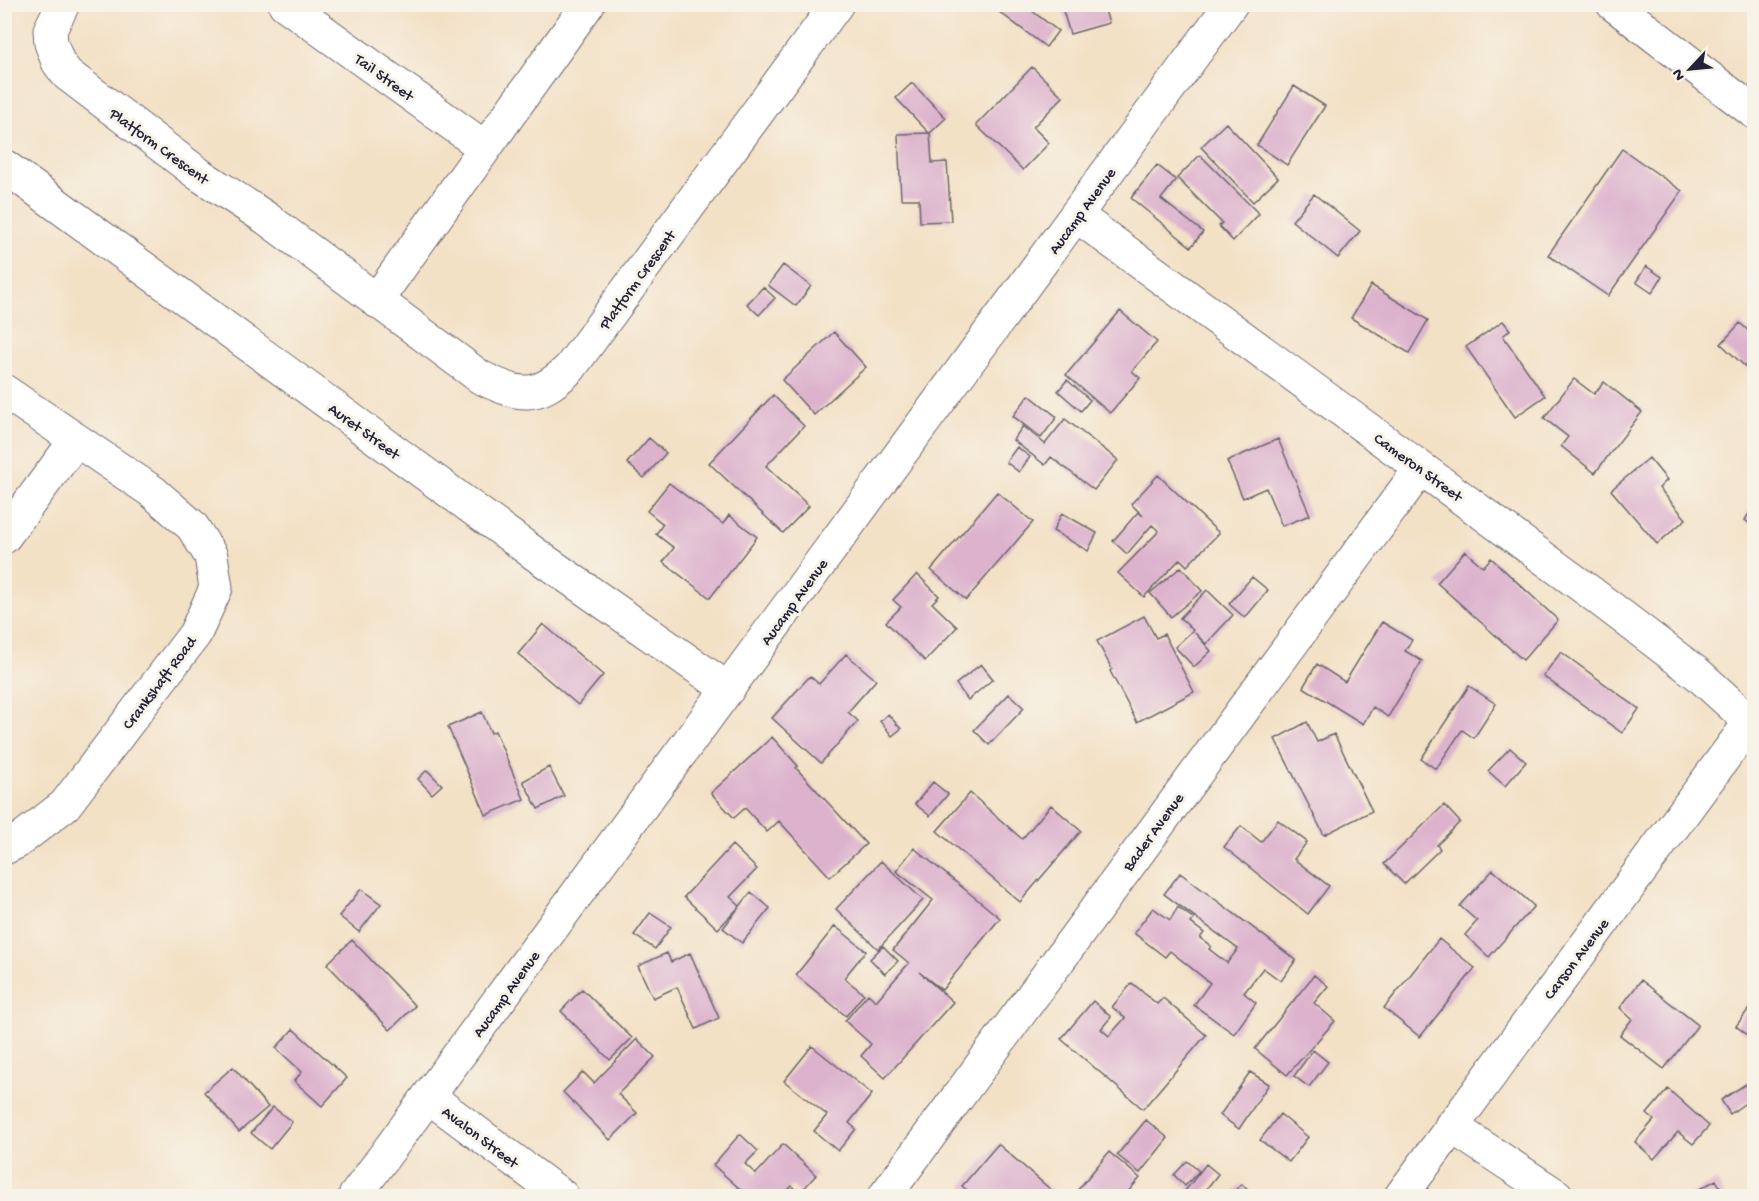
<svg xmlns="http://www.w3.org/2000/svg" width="1759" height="1201" viewBox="0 0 1759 1201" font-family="'Gochi Hand',sans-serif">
<rect width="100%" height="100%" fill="#f7f3e8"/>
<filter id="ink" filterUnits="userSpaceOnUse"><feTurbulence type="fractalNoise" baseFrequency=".0167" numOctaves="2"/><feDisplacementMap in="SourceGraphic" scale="12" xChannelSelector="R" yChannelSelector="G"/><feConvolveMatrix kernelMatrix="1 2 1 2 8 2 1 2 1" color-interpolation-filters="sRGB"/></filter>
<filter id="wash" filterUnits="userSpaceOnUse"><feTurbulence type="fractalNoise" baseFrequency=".008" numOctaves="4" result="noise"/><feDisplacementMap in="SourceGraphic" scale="24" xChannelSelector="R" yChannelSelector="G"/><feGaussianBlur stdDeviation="1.35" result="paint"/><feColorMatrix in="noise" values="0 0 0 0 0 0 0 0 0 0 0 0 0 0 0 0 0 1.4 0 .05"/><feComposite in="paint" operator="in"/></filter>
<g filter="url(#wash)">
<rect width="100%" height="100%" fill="#f3e1c6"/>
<g id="blocks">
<path fill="#dcb2cd" d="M996,4H1023L1058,31L1046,47L994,8Z
M1061,4H1103L1109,23L1070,34Z
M1032,67L1063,97L1033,127L1049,143L1023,170L976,125Z
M912,83L946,118L930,133L932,163L947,162L951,221L920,222L919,199H901L898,134L929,133L896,98Z
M1294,86L1325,106L1287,165L1257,145Z
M1226,123L1278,178L1253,202L1201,147Z
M1622,149L1682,191L1608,296L1548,255Z
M1200,155L1259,214L1233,241L1219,226L1222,223L1177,178Z
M1157,165L1176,180L1161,199L1203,232L1191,247L1131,198Z
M1314,194L1360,231L1338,258L1292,221Z
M783,265L811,286L796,306L768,285Z
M1646,266L1662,277L1652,293L1636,282Z
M1371,285L1428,320L1409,353L1351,318Z
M763,287L775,298L759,315L747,304Z
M1120,311L1157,342L1132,371L1140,378L1110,413L1066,375Z
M1503,321L1510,330L1503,336L1545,396L1515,417L1466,347Z
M1740,323L1754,336V375L1721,344Z
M834,332L866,367L814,415L782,380Z
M1574,379L1594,394L1604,382L1642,412L1595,473L1561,446L1568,437L1544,418Z
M1067,380L1090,400L1081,411L1058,391Z
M773,395L804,426L766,466L809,506L783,533L709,463Z
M1029,395L1057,417L1041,438L1013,416Z
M1065,419L1118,460L1094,490L1051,457L1045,465L1013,440L1023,426L1045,444Z
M649,438L666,453L644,478L627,463Z
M1278,439L1310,515L1282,526L1266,488L1243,498L1227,461Z
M1017,447L1030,457L1019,472L1006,462Z
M1649,458L1667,480L1659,488L1686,519L1657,544L1611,490Z
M1158,475L1219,533L1187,566L1180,559L1144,597L1118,573L1159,531L1152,525L1127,554L1113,541L1138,512L1143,516L1131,504Z
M669,483L723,524L729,515L757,537L710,598L663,562L674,548L656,534L663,524L647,511Z
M997,492L1033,522L966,600L931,570Z
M1754,505V527L1745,520Z
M1062,513L1097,533L1088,551L1053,531Z
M1465,551L1483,567L1491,558L1558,620L1523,660L1437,583Z
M1181,567L1202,591L1171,617L1150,593Z
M917,574L939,596L932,603L957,627L925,661L886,622L901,607L893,600Z
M1252,577L1268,590L1245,618L1229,604Z
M1207,590L1233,615L1206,644L1195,633L1211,651L1194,667L1175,647L1193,630L1180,618Z
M1144,616L1156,638L1164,634L1194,692L1137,722L1110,671L1112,669L1097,641Z
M1382,622L1412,640L1405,651L1422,661L1388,717L1373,707L1363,724L1303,687L1317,664L1345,682Z
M543,624L603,675L578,705L518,654Z
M1561,652L1639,709L1622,733L1543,676Z
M846,654L876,680L848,712L858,721L821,763L772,718L810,676L819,684Z
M981,664L993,679L968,700L956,684Z
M1469,686L1496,704L1474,738L1462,730L1436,769L1421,759Z
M1009,694L1024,708L989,745L974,730Z
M482,712L491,733L495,731L524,799L486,815L448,727Z
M888,714L901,729L892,736L880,721Z
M1307,722L1317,742L1334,734L1372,811L1324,835L1275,739Z
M772,737L798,766L796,768L866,844L830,877L779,821L767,832L745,808L734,818L711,793Z
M1510,748L1526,762L1505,786L1488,771Z
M549,767L564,796L538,809L523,781Z
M427,770L442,785L432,794L418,779Z
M933,782L948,794L930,816L915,804Z
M970,793L1022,839L1051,805L1081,831L1020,902L937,831Z
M1444,805L1460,822L1437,845L1440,849L1404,884L1384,864Z
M1278,820L1307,842L1294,859L1329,886L1308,914L1224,847L1241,826L1261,842Z
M732,845L757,869L730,897L740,906L718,929L684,897Z
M914,848L1000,918L942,990L919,972L953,1002L885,1078L861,1056L871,1044L845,1021L868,994L876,1001L909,963L893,950L933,900L896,871Z
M881,861L923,900L878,949L836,909Z
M1493,870L1534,906L1489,957L1465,935L1477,921L1460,906Z
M1180,873L1296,960L1281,981L1263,968L1244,993L1256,1003L1234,1034L1194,1005L1210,983L1170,951L1165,957L1134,933L1153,908L1170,920L1178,907L1194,919L1191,923L1204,933L1200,938L1211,946L1209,949L1227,963L1238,949L1164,894Z
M361,889L381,904L359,932L339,916Z
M751,892L770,908L742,943L723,928Z
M650,913L671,927L655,949L634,935Z
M835,926L866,951L844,978L864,994L846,1016L796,975Z
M1439,939L1475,968L1420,1037L1384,1008Z
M352,940L415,1006L390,1030L327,964Z
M883,946L898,961L885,974L870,959Z
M667,953L671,962L690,953L719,1018L696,1029L677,987L653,998L638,966Z
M1314,975L1328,986L1314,1003L1335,1021L1287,1075L1255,1049Z
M1641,980L1698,1025L1664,1069L1620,1035L1632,1019L1620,1008Z
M1132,983L1157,1004L1163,998L1206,1035L1143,1109L1061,1039L1093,1001L1111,1017L1101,1029L1109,1036L1125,1018L1112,1007Z
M582,989L632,1038L610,1060L561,1011Z
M1754,1002V1040L1736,1026Z
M293,1029L347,1078L322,1106L294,1081L302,1072L276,1048Z
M637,1039L655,1057L618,1094L637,1113L610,1140L563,1092L583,1072L594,1083Z
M812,1046L872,1094L849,1123L856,1129L838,1151L814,1131L827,1115L784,1081Z
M1313,1050L1328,1062L1309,1087L1294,1076Z
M233,1067L268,1107L239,1132L204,1092Z
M1250,1072L1269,1084L1239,1129L1220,1115Z
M1752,1080L1754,1097L1730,1114L1721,1100Z
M1668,1089L1709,1126L1693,1144L1678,1132L1654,1159L1635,1142L1654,1120L1647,1114Z
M273,1107L292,1122L270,1149L251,1133Z
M1280,1114L1308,1137L1289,1162L1260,1140Z
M1146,1120L1168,1138L1140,1173L1117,1155Z
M740,1134L758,1151L745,1164L756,1174L783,1144L816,1175L800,1193L792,1186L782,1196H748L713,1165Z
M998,1144L1058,1196H974L962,1186Z
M1109,1152L1140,1178L1124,1196H1081L1076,1192Z
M1187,1161L1199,1171L1185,1186L1174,1175Z
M1206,1164L1218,1174L1201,1196H1181Z
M1716,1180L1725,1196H1687Z
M1242,1184L1253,1196H1229Z"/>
</g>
</g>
<g filter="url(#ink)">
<use href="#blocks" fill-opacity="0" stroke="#6b656c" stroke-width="1.5"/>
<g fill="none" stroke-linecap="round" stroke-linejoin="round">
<defs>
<path id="minor" d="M63,4L50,30L51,43L58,62L67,74L200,175L266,218L480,377C520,396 536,401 570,368L837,4
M285,4L484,147
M1613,4L1754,112
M4,166L535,554L728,689
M1077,216L1590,592L1699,675L1754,725
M376,301L588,4
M4,391L153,492L192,526L211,556L216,588L195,634L65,805L17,842L4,848
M4,537L76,440
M429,1097L562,1196
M1451,1126L1557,1196
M355,1196L1231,4
M885,1196L1421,468
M1401,1196L1751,721"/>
</defs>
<use href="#minor" stroke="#6b656c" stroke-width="35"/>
<use href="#minor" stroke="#fff" stroke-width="33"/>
</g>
</g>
<g text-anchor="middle" stroke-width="6" stroke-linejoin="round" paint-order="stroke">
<g font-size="16" fill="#22223b" stroke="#f7f3e8">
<text transform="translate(385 76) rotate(36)" y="6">Tail Street</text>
<text transform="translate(160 145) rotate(36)" y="6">Platform Crescent</text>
<text transform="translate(1081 210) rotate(-54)" y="6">Aucamp Avenue</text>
<text transform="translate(636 279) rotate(-54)" y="6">Platform Crescent</text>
<text transform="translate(365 430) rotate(36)" y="6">Auret Street</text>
<text transform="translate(1419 466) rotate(36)" y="6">Cameron Street</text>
<text transform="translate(793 601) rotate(-54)" y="6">Aucamp Avenue</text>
<text transform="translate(158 682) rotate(-53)" y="6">Crankshaft Road</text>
<text transform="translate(1152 831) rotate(-54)" y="6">Bader Avenue</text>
<text transform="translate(1575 958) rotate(-53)" y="6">Carson Avenue</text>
<text transform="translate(505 993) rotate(-54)" y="6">Aucamp Avenue</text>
<text transform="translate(481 1136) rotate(37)" y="6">Avalon Street</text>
</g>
</g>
<rect width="1759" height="1201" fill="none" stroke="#f7f3e8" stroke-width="24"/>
<g transform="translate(1690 69) rotate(244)" stroke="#f7f3e8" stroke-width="4.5" paint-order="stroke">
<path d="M0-4.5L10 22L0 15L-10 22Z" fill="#22223b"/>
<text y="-9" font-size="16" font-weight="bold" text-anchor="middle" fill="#22223b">N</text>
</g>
</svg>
